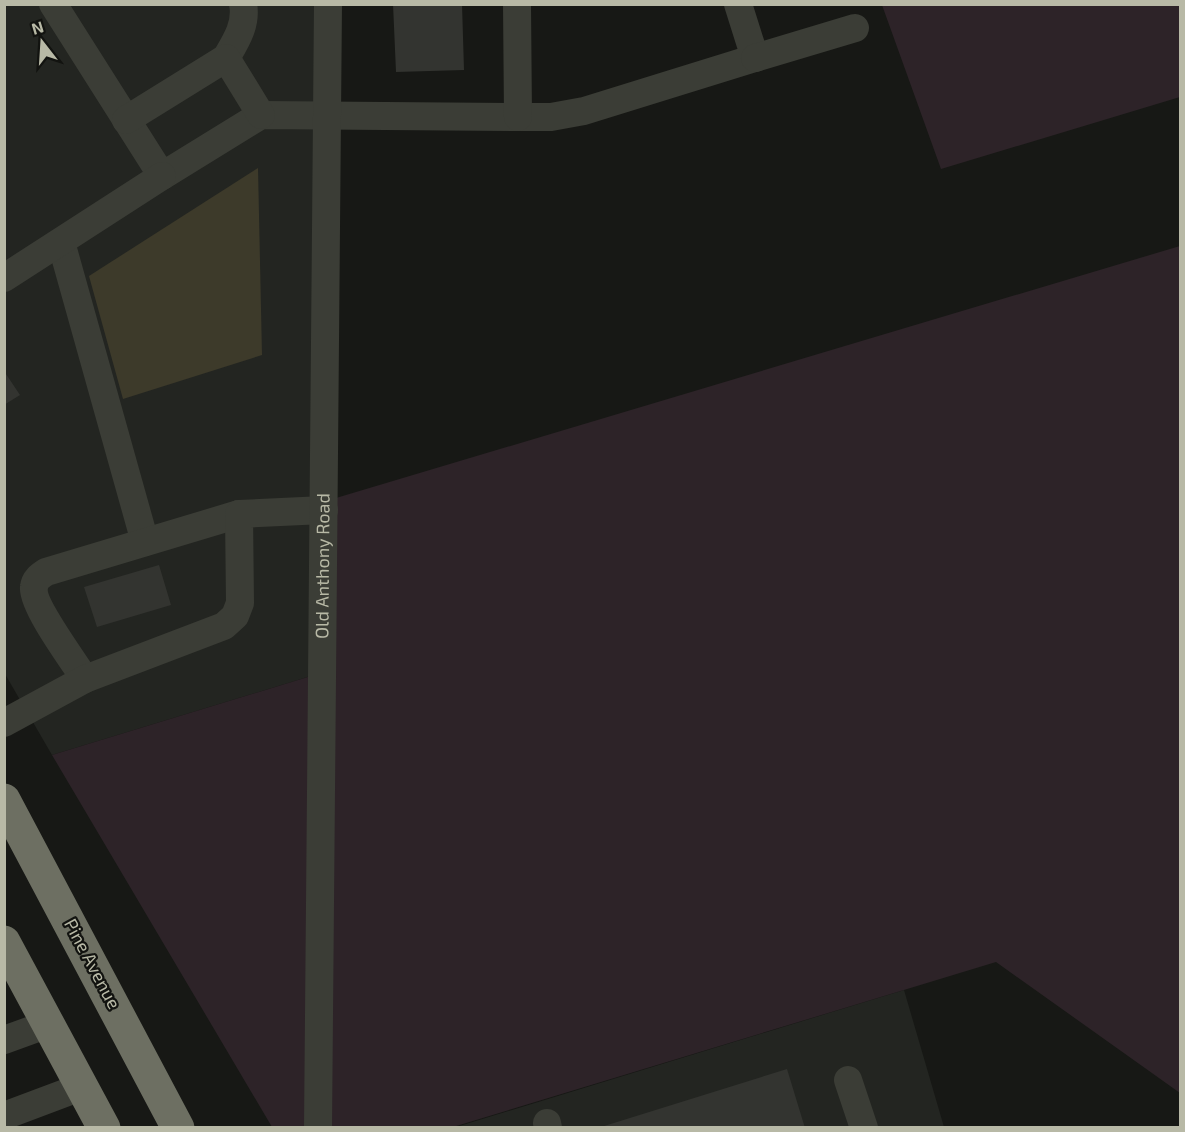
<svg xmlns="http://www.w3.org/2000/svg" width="1185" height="1132" viewBox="0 0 1185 1132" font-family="'Exo 2',sans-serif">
<rect width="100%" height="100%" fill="#171815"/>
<path fill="#232521" d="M4,5H316L311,676L52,755L5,674Z
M904,990L944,1127L453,1128Z"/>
<path fill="#2d2328" d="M882,5H1180V97L941,169Z
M1180,246V1093L996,962L453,1127L330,1128L336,498Z
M311,676L306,1127H272L52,755Z"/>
<path fill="#3d3a2a" d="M258,168L262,355L123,399L89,276Z"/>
<path fill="#333430" d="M393,4H462L464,70L396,72Z
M4,371L20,395L4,405Z
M159,565L171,605L97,627L84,587Z
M787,1069L805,1128H601V1127Z"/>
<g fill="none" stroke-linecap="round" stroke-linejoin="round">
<g stroke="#3b3d36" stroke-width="28">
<path d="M53,4L162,176L261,115L518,117H551L584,111L755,58L738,4"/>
<path d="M517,4L518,117"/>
<path d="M226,58C236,41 247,24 243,4"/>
<path d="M755,58L855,28"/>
<path d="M126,120L226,58L261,115"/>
<path d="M61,242L145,542"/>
<path d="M4,278L162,176"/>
<path d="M85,679C74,662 31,604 34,587C35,579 40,576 46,572L239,514"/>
<path d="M4,723L85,679L224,626L235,616L240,603L239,514L324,510"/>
<path d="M4,1040L48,1024"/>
<path d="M848,1080L864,1128"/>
<path d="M4,1116L81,1087"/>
<path d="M547,1123L548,1128"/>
<path id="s1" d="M318,1128L328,4"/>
</g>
<path stroke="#6d6f62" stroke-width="33" d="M4,800L178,1128
M4,942L104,1128"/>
</g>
<g text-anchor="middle" stroke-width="4.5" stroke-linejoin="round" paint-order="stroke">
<g font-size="18" fill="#b8b9a6" stroke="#121310">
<text dy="6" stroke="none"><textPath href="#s1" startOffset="562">Old Anthony Road</textPath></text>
<text transform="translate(92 964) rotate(62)" y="6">Pine Avenue</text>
</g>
</g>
<rect width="1185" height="1132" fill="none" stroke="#b8b9a6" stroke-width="12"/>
<g transform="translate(42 42) rotate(343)" stroke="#121310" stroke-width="4.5" paint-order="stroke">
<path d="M0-4.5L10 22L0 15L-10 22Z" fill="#b8b9a6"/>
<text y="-9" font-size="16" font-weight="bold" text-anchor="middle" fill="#b8b9a6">N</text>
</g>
</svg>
